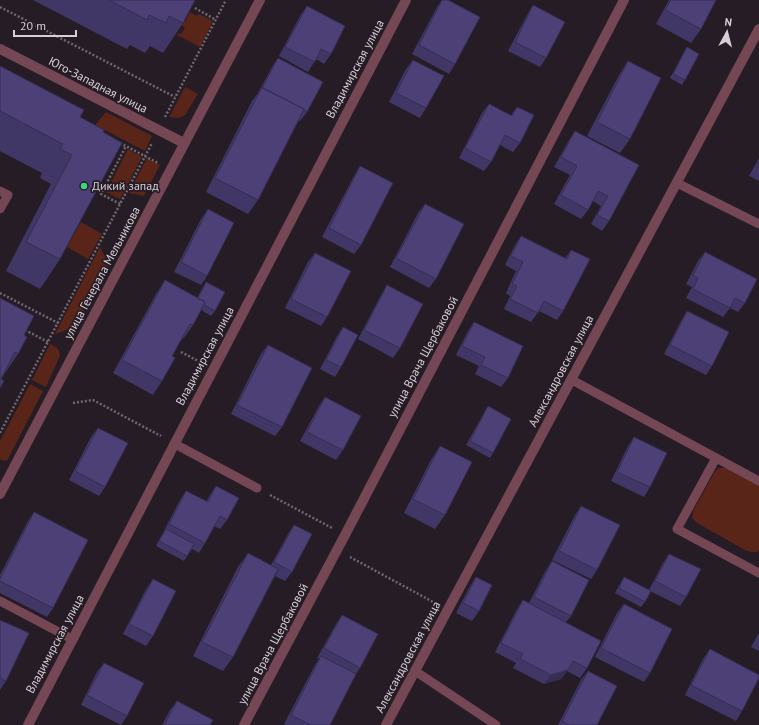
<svg xmlns="http://www.w3.org/2000/svg" width="759" height="725" viewBox="0 0 759 725" font-family="'PT Sans',sans-serif">
<rect width="100%" height="100%" fill="#261c26"/>
<path fill="#582518" d="M190,12L197,16L199,14L213,21L200,47L177,35L178,33L181,34L185,28L182,25L183,22H185Z
M185,87L198,94L185,115C180,119 175,118 169,117Z
M106,112L152,136L145,151L95,125Z
M128,149L142,157L120,199L106,192Z
M147,158L160,165L144,196L129,193Z
M81,222L102,234L88,259L67,247Z
M100,247L109,264L79,320C72,328 65,331 55,334Z
M50,344C56,346 60,349 60,356L46,387L32,380Z
M30,384L43,391L7,461L0,460V441Z
M720,468H728L759,485V550L757,552H751L745,550L697,523L692,518L693,511L714,473L717,469Z"/>
<g fill="none" stroke-linecap="round" stroke-linejoin="round">
<path stroke="#716770" stroke-width="2.5" stroke-dasharray="2 2" stroke-linecap="butt" d="M0,7L175,97
M195,8L216,20
M165,117L226,0
M120,143L158,163
M120,204L101,194L126,146
M0,293L58,323
M25,330L48,342
M181,352L200,362
M73,403L93,400L161,436
M0,433L152,143
M270,495L332,528
M350,557L435,603"/>
<path stroke="#754654" stroke-width="9" d="M677,183L759,224
M0,191L8,195L0,209
M572,380L759,481
M175,444L257,488
M716,458L677,529L759,573
M0,601L72,639
M415,671L496,725"/>
<path stroke="#754654" stroke-width="10" d="M0,49L184,143
M0,494L260,0
M28,725L406,0
M244,725L345,535L624,0
M386,725L759,29"/>
</g>
<path fill="#413766" d="M33,0H195L183,23L163,53L150,46L145,53L130,45L127,49Z
M442,0H448L455,64L449,74L412,54L437,7Z
M669,0H716L701,29L691,43L656,24Z
M533,5L546,58L540,67L508,51L527,15Z
M307,6L331,54L324,64L316,59L308,72L279,56L300,16Z
M687,47L685,80L682,85L670,78L684,52Z
M278,58L307,112L300,121L299,120L258,200L248,214L206,192L252,101L258,93L272,67Z
M413,60L426,108L420,118L389,102L406,69Z
M628,61L630,139L620,153L587,136L619,75Z
M0,66L103,132L60,259L40,289L6,271L51,184L40,178L42,173L0,151Z
M489,104L511,115L517,107L520,143L513,152L500,145L491,162L484,171L459,158L482,113Z
M575,131L639,165L609,221L602,231L591,224L601,206L593,201L588,210L581,219L554,204L570,175L554,167L569,140Z
M759,158V181L749,176Z
M360,166L361,245L354,254L322,237L354,176Z
M425,204L436,279L429,288L390,267L418,213Z
M208,209L207,276L201,285L174,272L201,219Z
M521,236L565,258L571,250L563,311L557,320L539,311L531,322L504,309L510,296L506,293L516,271L505,265L515,245Z
M705,252L745,303L738,312L730,308L723,317L686,298L692,287L686,284L698,261Z
M315,253L327,317L321,326L285,308L308,262Z
M165,280L197,298L206,282L215,311L211,316L201,310L193,325L183,339L182,338L172,356L162,381L153,395L113,373L156,294Z
M387,285L400,348L393,358L358,339L381,295Z
M0,298L24,335L18,354L1,379Z
M687,311L712,366L706,375L664,354L681,321Z
M474,322L508,378L501,387L475,374L479,366L456,355L468,331Z
M343,327L341,367L335,377L320,369L337,336Z
M268,345L282,427L275,436L231,414L261,354Z
M325,397L343,450L336,460L300,441L319,406Z
M488,406L493,453L490,458L466,445L485,411Z
M98,428L105,487L99,496L69,480L91,437Z
M634,437L650,487L644,497L611,481L628,446Z
M440,446L445,515L435,529L404,513L431,460Z
M216,486L227,520L220,529L214,526L205,543L199,553L192,549L184,561L156,546L180,500L186,491L206,502L210,495Z
M581,506L597,570L591,579L552,560L575,515Z
M34,512L53,608L47,617L0,593V575L28,521Z
M294,525L292,572L285,581L275,576L233,657L223,671L193,656L238,567L248,553L271,565L288,534Z
M669,554L686,597L680,606L650,591L645,602L641,607L615,593L621,582L624,577L649,590L663,563Z
M552,561L571,616L566,622L587,668L580,678L567,671L561,679L544,684L513,668L516,663L495,652L517,609L523,600L529,603L546,570Z
M476,577L479,611L472,621L456,613L470,586Z
M153,579V636L146,646L123,634L146,589Z
M624,604L650,673L644,682L595,657L617,613Z
M342,615L360,668L356,674L330,725H286L284,724L315,665L319,659L317,658L336,624Z
M0,620L6,681L0,690Z
M759,633V651L751,647Z
M710,649L742,711L736,721L685,695L703,659Z
M104,663L127,716L121,725L81,705L97,672Z
M588,671L597,725H558L581,680Z
M177,701L210,725H162L170,710Z"/>
<path fill="#352d53" d="M568,670L561,679L544,684L551,675Z"/>
<path fill="#4c4077" stroke="#352d53" d="M109,0H195L183,23L169,16L166,23L149,15L147,20Z
M442,0H448L480,17L455,64L419,45Z
M671,0H716L701,29L665,10Z
M533,5L565,22L546,58L515,42Z
M307,6L345,26L331,54L321,49L315,62L285,47Z
M687,47L699,54L685,80L673,74Z
M278,58L323,82L307,112L304,110V109L262,88Z
M413,60L444,76L426,108L396,93Z
M628,61L661,78L630,139L597,122Z
M0,66L84,110L80,117L104,130L103,132L122,143L60,259L26,242L72,155L60,149L63,144L0,111Z
M262,87L304,109L258,200L215,178Z
M489,104L512,116L517,107L534,115L520,143L505,135L491,162L465,148Z
M575,131L639,165L609,221L597,215L608,196L598,191L588,210L561,195L577,166L561,157Z
M759,161V168L756,167Z
M360,166L393,183L361,245L329,228Z
M425,204L464,224L436,279L396,258Z
M208,209L234,223L207,276L181,262Z
M521,236L567,259L571,250L590,259L563,311L544,301L538,313L510,299L517,286L512,284L523,262L511,256Z
M705,252L757,279L745,303L735,298L730,308L693,289L698,278L693,275Z
M315,253L351,271L327,317L291,299Z
M165,280L205,302L193,325L190,324L172,356L175,358L162,381L122,360Z
M206,282L225,292L215,311L204,305L205,302L198,298Z
M387,285L423,304L400,348L364,330Z
M0,298L34,316L24,335L27,337L18,354L15,352L1,379L4,381L0,388Z
M687,311L729,332L712,366L670,345Z
M474,322L523,346L508,378L481,365L485,357L462,346Z
M343,327L358,335L341,367L326,360Z
M268,345L312,368L282,427L237,405Z
M325,397L361,416L343,450L307,432Z
M488,406L511,419L493,453L470,441Z
M98,428L128,443L105,487L75,471Z
M634,437L667,453L650,487L617,472Z
M440,446L472,462L445,515L413,499Z
M216,486L239,498L227,520L220,516L205,543L169,524L186,491L208,502Z
M581,506L620,525L597,570L559,551Z
M34,512L88,540L53,608L0,581V579Z
M294,525L312,534L292,572L274,562Z
M166,529L194,544L187,556L159,541Z
M248,553L278,569L233,657L202,642Z
M669,554L701,569L686,597L655,581Z
M552,561L589,580L571,616L534,597Z
M476,577L492,585L479,611L463,603Z
M624,577L651,591L645,602L619,588Z
M153,579L176,591L153,636L129,624Z
M523,600L601,641L587,668L573,661L568,670L551,675L520,659L523,654L501,643Z
M624,604L672,629L650,673L601,648Z
M342,615L378,634L360,668L324,648Z
M0,620L29,633L6,681L0,678Z
M710,649L759,675V678L742,711L691,685Z
M321,656L356,674L330,725H311L291,715Z
M104,663L144,683L127,716L87,695Z
M588,671L617,686L597,725H569L562,721Z
M177,701L213,720L210,725H164Z"/>
<circle fill="#40d77c" stroke="#261c26" stroke-width="1.5" cx="84" cy="186" r="4"/>
<g text-anchor="middle" stroke-width="3.5" stroke-linejoin="round" paint-order="stroke">
<g font-size="12" fill="#d7cfd6" stroke="#261c26">
<text transform="translate(355 69) rotate(-62)" y="4">Владимирская улица</text>
<text transform="translate(98 85) rotate(27)" y="4">Юго-Западная улица</text>
<text transform="translate(102 273) rotate(-62)" y="4">улица Генерала Мельникова</text>
<text transform="translate(205 356) rotate(-62)" y="4">Владимирская улица</text>
<text transform="translate(423 357) rotate(-62)" y="4">улица Врача Щербаковой</text>
<text transform="translate(561 371) rotate(-62)" y="4">Александровская улица</text>
<text transform="translate(55 644) rotate(-62)" y="4">Владимирская улица</text>
<text transform="translate(273 644) rotate(-62)" y="4">улица Врача Щербаковой</text>
<text transform="translate(408 657) rotate(-62)" y="4">Александровская улица</text>
</g>
<g font-size="12" fill="#d7cfd6" stroke="#261c26" text-anchor="start">
<text x="92" y="190">Дикий запад</text>
</g>
</g>
<g transform="translate(727 32) rotate(7)" stroke="#261c26" stroke-width="3" paint-order="stroke">
<path d="M0-3L7 15L0 10L-7 15Z" fill="#d7cfd6"/>
<text y="-6" font-size="11" font-weight="bold" text-anchor="middle" fill="#d7cfd6">N</text>
</g>
<path d="M14 30v6h62v-6" fill="none" stroke="#d7cfd6" stroke-width="2"/>
<text x="20" y="30" font-size="12" fill="#d7cfd6" stroke="#261c26" stroke-width="3" paint-order="stroke">20 m</text>
</svg>
